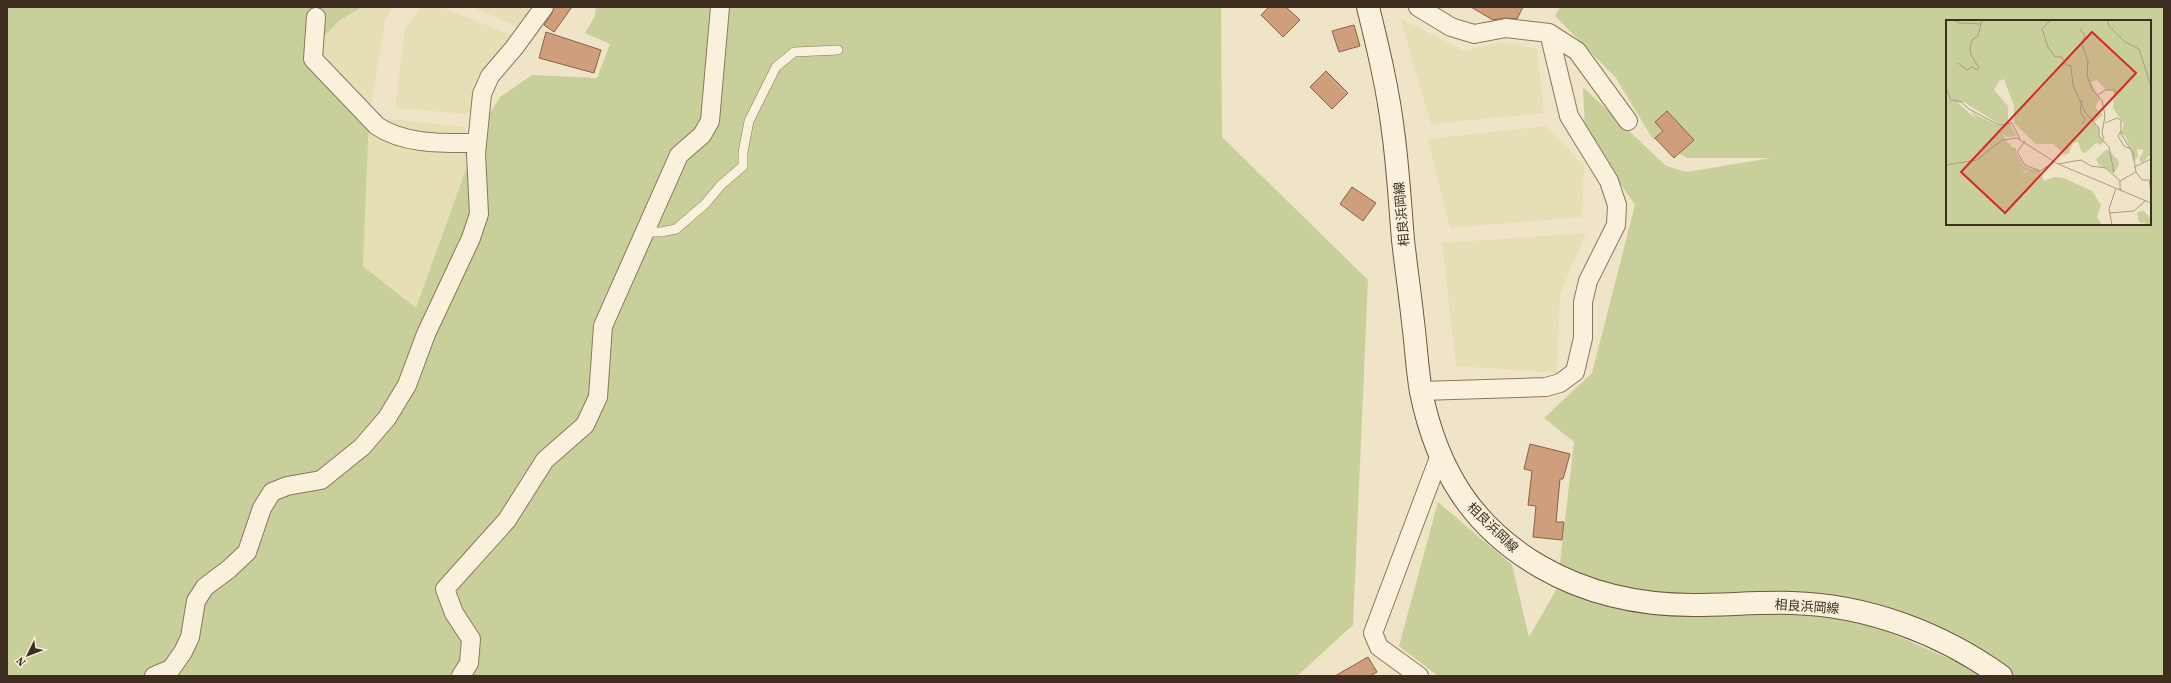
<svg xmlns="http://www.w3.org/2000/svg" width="2171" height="683" viewBox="0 0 2171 683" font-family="'Source Serif 4','Noto Sans JP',serif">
<rect width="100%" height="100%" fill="#f0e4c8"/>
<path fill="#e6deb5" d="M362,7H392L385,21L369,117L465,127L479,214L416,308L363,266L308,53L339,21Z
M420,7H441L521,39L468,114L395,108L405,29Z
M472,7H544L527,31Z
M1400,18L1464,51L1500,42L1537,48L1544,113L1431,124Z
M1547,126L1584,166L1582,217L1450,228L1428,139Z
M1586,233L1560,294L1557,373L1456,366L1442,243Z"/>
<path fill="#c9cf9b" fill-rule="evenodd" d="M7,7H362L339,21L308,53L369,117L363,266L416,308L481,128L500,97L532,75L597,78L610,44L585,33L595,16L596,7H722L717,39L729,7H1221L1222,137L1368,280L1353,625L1297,676H7Z
M1560,7H2164V676H2001L1855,617L1988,676H1438L1399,646L1438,502L1512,565L1529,637L1559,585L1558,580L1574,442L1544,418L1592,373L1635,205L1585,132L1583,87L1666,166L1687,172L1771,158H1687L1652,138L1616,78L1555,16ZM1947,21H2150V224H1947Z"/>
<path fill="#cf9f7d" stroke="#8d5f41" d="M554,7H572L554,32L544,25L552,13Z
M1269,7H1286L1300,20L1283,37L1261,15Z
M1471,7H1523L1517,19L1504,18L1493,20Z
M1354,25L1360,46L1339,52L1332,31Z
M546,32L601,50L594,73L539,58Z
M1326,71L1348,93L1332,109L1310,87Z
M1667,111L1694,140L1674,158L1655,138L1663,131L1655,122Z
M1352,187L1376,203L1363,221L1340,204Z
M1530,444L1570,454L1563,479H1560L1556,522H1564L1562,540L1533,537L1536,506L1528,505L1532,471L1524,469Z
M1368,657L1377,672L1370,676H1335Z"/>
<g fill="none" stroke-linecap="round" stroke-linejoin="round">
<defs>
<path id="lane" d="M645,232H661L676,229L705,204L721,185L743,166V152L749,121L776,67L794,52L838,50"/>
<path id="street" d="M1418,7L1451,27L1474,34L1506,28L1549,33L1577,51L1628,121
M316,17L313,59L377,126C405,145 445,143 477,143
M1421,391L1546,387L1560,383L1575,372L1583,338V302L1588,281L1616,225L1617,205L1609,181L1569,116L1549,33
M154,676L171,669L183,652L190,637L196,601L205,587L229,569L247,552L262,508L272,492L287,486L321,480L362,447L387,418L407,385L426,334L471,238L479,214L476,154L482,94L490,76L514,48L544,7
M461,676L469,663L471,639L454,613L445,589L507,520L545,460L585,425L598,397L603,326L679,155L702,135L710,121L720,7
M1419,676L1379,647L1373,633L1440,455"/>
<path id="secondary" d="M1368,7C1378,48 1388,89 1393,131C1398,167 1400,204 1403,240C1406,267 1410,294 1413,322C1416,345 1417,369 1421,392C1437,470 1472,527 1541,567C1588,594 1640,605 1693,605C1726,605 1759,602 1792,603C1867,605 1941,633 2001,676"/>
</defs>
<use href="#lane" stroke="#8d765c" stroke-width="10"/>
<use href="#street" stroke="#8d765c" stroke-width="20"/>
<use href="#secondary" stroke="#6f573f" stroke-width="24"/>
<use href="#lane" stroke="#faf1dc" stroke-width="9"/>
<use href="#street" stroke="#faf1dc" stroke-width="18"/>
<use href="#secondary" stroke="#faf1dc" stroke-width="22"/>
</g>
<g text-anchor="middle" stroke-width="4" stroke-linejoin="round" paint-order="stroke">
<g font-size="13" fill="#3d2e20" stroke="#f7eed8">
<text transform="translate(1401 214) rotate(-95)" y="5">相良浜岡線</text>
<text transform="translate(1493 527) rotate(44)" y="5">相良浜岡線</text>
<text transform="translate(1807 606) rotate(4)" y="5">相良浜岡線</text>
</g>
</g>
<g transform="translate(1946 20)">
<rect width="205" height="205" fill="#f0e4c8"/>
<path d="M0,0H205V134L196,143L193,140L198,130L191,129L192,137L187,141L184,127L179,116L175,114L178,104L167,88L168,70H160L151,60L145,62L154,79L149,87L157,95L148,102L153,110V116L159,121L155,125L150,123L139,133L136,132L132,122L127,123L123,133L119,135L107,124H90L68,103V86L58,59L53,61L48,70L62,86V103L53,104L18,82L12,83L31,100L25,92L51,105L64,104L71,116L62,117L57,114L58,118L67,128H70V133L78,146L89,150L79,151L75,155L82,151L95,152L98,161L108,157L118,158L146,171L155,185L151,197L156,205H0ZM161,129L172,140L173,145L168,153L153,145L150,139ZM198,191L204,198V205L193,202L191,192Z" fill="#c9cf9b"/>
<path fill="none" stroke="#a89b85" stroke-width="1" d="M8,0L13,3L35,4L37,0M105,0L96,9L102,27L109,37H116L120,45L125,46L127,65L139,92L153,108V116L163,127L168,153M161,0L163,6L179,22L193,29L205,66M134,9L139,15L136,24L142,41L141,56L147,71L156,80L159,96L156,113L158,119M12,43L21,50L26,47L31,50L33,48L25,35L24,28L26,20L32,16L35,4M0,68L5,80L14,81L23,89L53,105L66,103L74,119M152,75L159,70H167L170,72M136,81L134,91L139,99L136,104M159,103L171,98L175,100V114L187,133L190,152L196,160H203L205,172M175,111L172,116L178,126L185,129M79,121L71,132L79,145L94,151M112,144L135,140L145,146L160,148L174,161V170L176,169M0,145L31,140L56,120L71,118L112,144L205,183M188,147L205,139M84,151H94L108,142M174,161L190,152M163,193L188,191L199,181M166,205L163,189L170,168"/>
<path fill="#d62828" fill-opacity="0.15" stroke="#d62828" stroke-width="2" d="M146,12L190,53L59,193L15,152Z"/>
<rect width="205" height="205" fill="none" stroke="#3d2e20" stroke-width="2"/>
</g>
<rect width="2171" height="683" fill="none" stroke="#3d2e20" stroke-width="16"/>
<g transform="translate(28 655) rotate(227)" stroke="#f7eed8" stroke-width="3" paint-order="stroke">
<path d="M0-3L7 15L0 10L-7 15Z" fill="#3d2e20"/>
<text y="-6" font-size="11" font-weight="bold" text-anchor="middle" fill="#3d2e20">N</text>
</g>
</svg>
